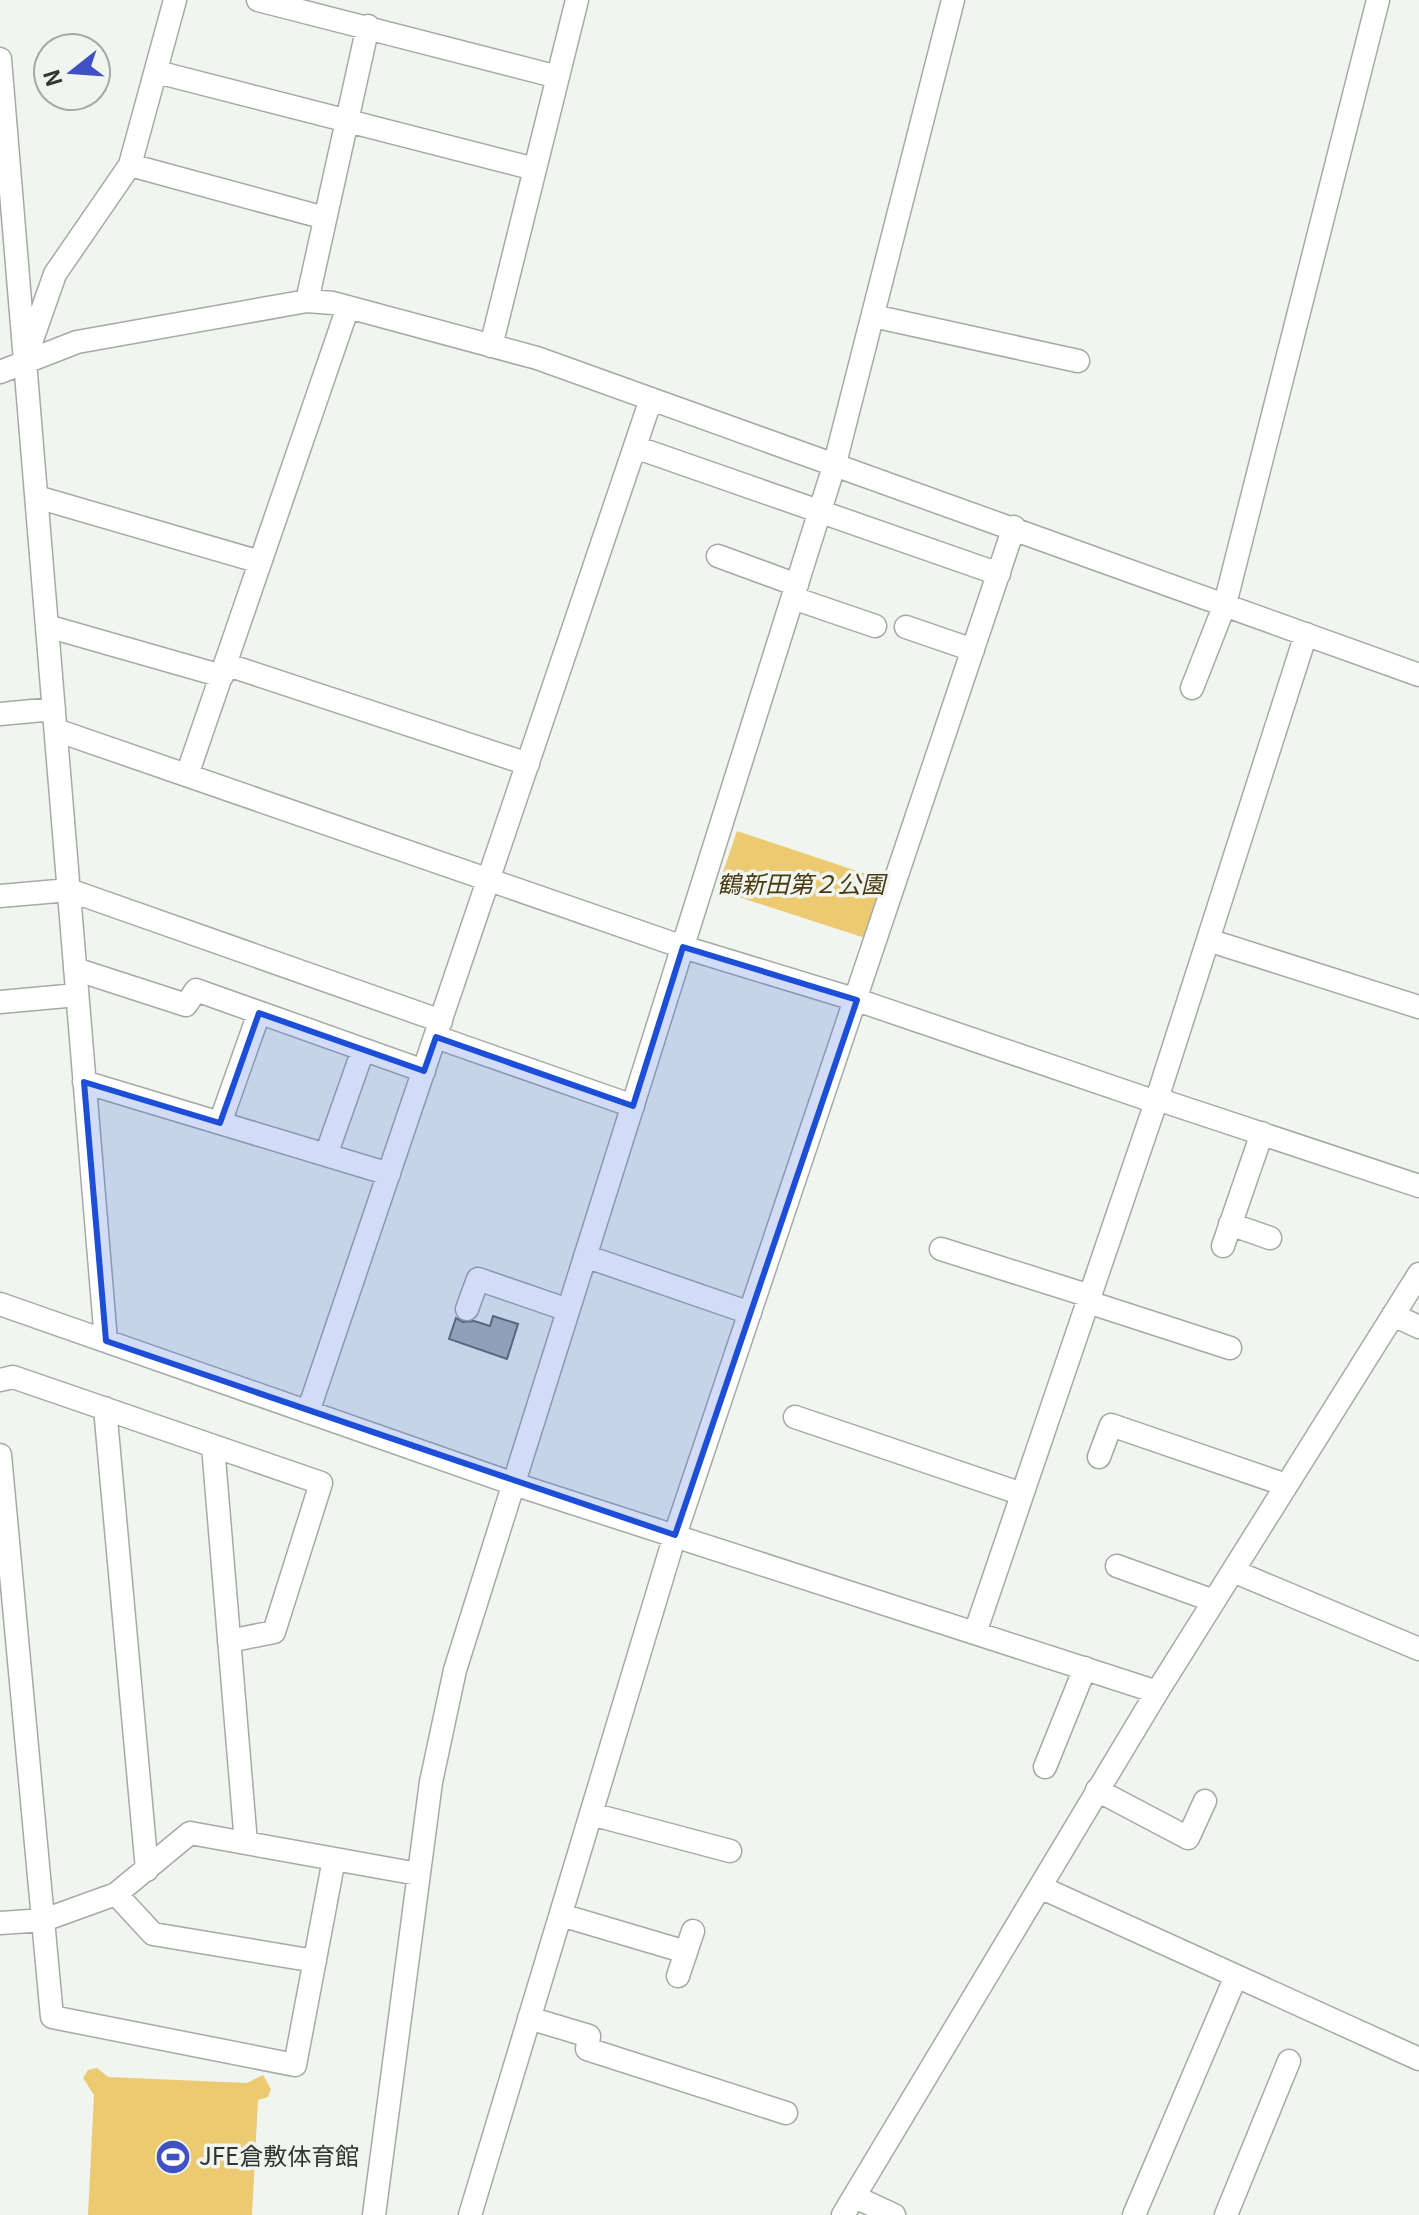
<svg xmlns="http://www.w3.org/2000/svg" width="1419" height="2215" viewBox="0 0 1419 2215" font-family="Georgia,'Noto Sans JP',serif">
<rect width="100%" height="100%" fill="#f0f5ef"/>
<path fill="#ecca72" d="M737,831L884,880L865,938L717,890Z
M97,2068L108,2077L247,2083L263,2075L271,2089L268,2097L258,2100L252,2215H88L94,2095L83,2078L88,2070Z"/>
<path fill="#aeb5b2" stroke="#676d6a" stroke-width="2" d="M493,1316L518,1324L507,1359L449,1339L456,1318L463,1322L474,1321L490,1326Z"/>
<g fill="none" stroke-linecap="round" stroke-linejoin="round">
<defs>
<path id="minor" d="M258,0L558,77
M0,59L106,1341
M157,72L535,169
M130,165L325,218
M307,301L368,26
M873,316L1078,361
M491,346L577,0
M28,351L55,274L130,165L175,0
M0,372L77,342L307,301L333,303L537,358L1419,675
M635,447L999,574
M37,497L260,562
M718,556L797,585
M793,598L875,626
M47,626L222,676
M906,627L973,650
M225,664L528,764
M1192,688L1225,604L1378,0
M0,714L54,709
M56,730L683,947L857,1000L1156,1102
M187,775L348,307
M0,896L69,890L441,1021
M1208,940L1419,1007
M75,969L186,1005L196,990L424,1071
M0,1002L77,995
M436,1037L633,1106
M84,1082L389,1174
M1157,1099L1419,1186
M220,1123L259,1013
M326,1155L363,1050
M1230,1224L1270,1238
M1223,1246L1262,1133
M941,1249L1090,1296
M585,1256L750,1313
M1088,1302L1230,1348
M0,1304L514,1484L1157,1692
M467,1309L478,1279L568,1310
M1393,1315L1419,1327
M0,1380L13,1377L321,1483L274,1632L229,1641
M105,1408L147,1870
M308,1412L651,399
M795,1417L1022,1494
M213,1446L246,1843
M0,1455L52,2017L295,2065L334,1859
M1099,1457L1111,1425L1286,1485
M1117,1566L1214,1601
M1233,1571L1419,1649
M975,1633L1157,1099L1306,634
M1045,1767L1085,1668
M1097,1790L1188,1838L1205,1801
M591,1814L730,1851
M1040,1887L1419,2059
M561,1915L686,1952L678,1976
M0,1923L44,1920L116,1894
M686,1952L693,1931
M315,1961L153,1934L116,1894L190,1833L418,1874
M529,2018L589,2036L587,2049L786,2113
M855,2197L894,2215
M374,2215L431,1782L455,1670L835,463L953,0
M470,2215L675,1535L1014,527
M843,2215L1157,1692L1419,1274
M1134,2215L1236,1976
M1226,2215L1289,2061"/>
</defs>
<use href="#minor" stroke="#a6aaa5" stroke-width="25"/>
<use href="#minor" stroke="#fff" stroke-width="22"/>
</g>
<path fill="#1d4ed8" fill-opacity="0.2" stroke="#1d4ed8" stroke-width="6" stroke-linejoin="round" d="M683,947L857,1000L675,1535L106,1341L84,1082L220,1123L259,1013L424,1071L436,1037L633,1106Z"/>
<defs>
<symbol id="stadium-disc" viewBox="-11 -11 22 22"><circle r="9.5" fill="#4051c4" stroke="#f0f5ef"/><path d="M0-5a6.5 5 0 1 0 0 10a6.5 5 0 1 0 0-10ZM-3.5-1.8h7v3.6h-7Z" fill="#fff"/></symbol>
</defs>
<g fill-rule="evenodd">
<use href="#stadium-disc" x="153" y="2137" width="40" height="40"/>
</g>
<g text-anchor="middle" stroke-width="7" stroke-linejoin="round" paint-order="stroke">
<g font-size="24" font-style="italic" fill="#493a12" stroke="#f0f5ef">
<text x="801" y="893">鶴新田第２公園</text>
</g>
<g font-size="24" fill="#333533" stroke="#f0f5ef" text-anchor="start">
<text x="199" y="2165">JFE倉敷体育館</text>
</g>
</g>
<g transform="translate(72 72) rotate(253)"><circle r="38" fill="#f0f5ef" stroke="#a4a8a4" stroke-width="2"/>
<path d="M0-6L14 30L0 20L-14 30Z" fill="#4051c4"/>
<text y="-12" font-size="22" font-weight="bold" text-anchor="middle" fill="#333533">N</text>
</g>
</svg>
